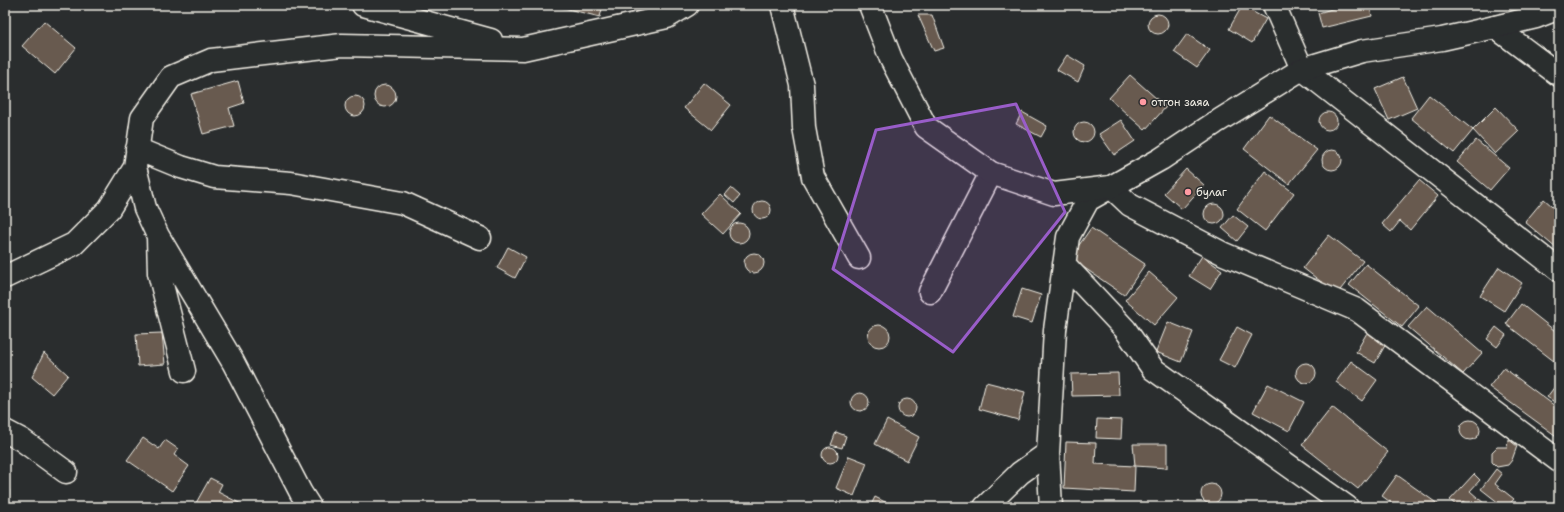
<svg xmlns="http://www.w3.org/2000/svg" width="1564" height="512" viewBox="0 0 1564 512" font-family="'Shantell Sans',sans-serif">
<rect width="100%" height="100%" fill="#2a2d2e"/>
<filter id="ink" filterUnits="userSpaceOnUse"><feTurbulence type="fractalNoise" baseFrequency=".025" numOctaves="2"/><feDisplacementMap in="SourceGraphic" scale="8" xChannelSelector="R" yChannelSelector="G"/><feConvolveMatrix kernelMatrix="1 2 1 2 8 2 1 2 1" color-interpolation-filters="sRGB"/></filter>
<g filter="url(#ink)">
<path fill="#685a4f" stroke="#f4f1e8" d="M145,5H158L151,9Z
M552,5H603L600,17Z
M1334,5H1369L1372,16L1322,28L1318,13L1335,8Z
M1242,6L1266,19L1252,43L1229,29Z
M1148 24a10 10 0 1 1 20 0a10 10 0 1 1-20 0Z
M918,15H932L944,48L934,51Z
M44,21L76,48L55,74L22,46Z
M1187,34L1210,50L1197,68L1174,52Z
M1067,55L1085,66L1078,82L1057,70Z
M1130,75L1166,107L1145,130L1109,98Z
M1403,77L1417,108L1389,120L1375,89Z
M238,81L244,103L229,108L234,126L203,134L191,94Z
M704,83L731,105L711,130L684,108Z
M374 96a11 11 0 1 1 22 0a11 11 0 1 1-22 0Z
M1429,95L1473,130L1454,153L1411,118Z
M345 106a10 10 0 1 1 20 0a10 10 0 1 1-20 0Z
M1496,107L1519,131L1495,154L1473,130Z
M1022,112L1047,126L1041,137L1016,124Z
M1319 121a9 9 0 1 1 18 0a9 9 0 1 1-18 0Z
M1269,115L1317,150L1289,184L1244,149Z
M1121,120L1135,141L1114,155L1099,134Z
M1074 132a10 10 0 1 1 20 0a10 10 0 1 1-20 0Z
M1476,140L1509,168L1490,190L1457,162Z
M1322 160a10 10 0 1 1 20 0a10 10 0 1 1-20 0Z
M1186,169L1204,185L1182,209L1164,193Z
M1265,171L1294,193L1265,231L1237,209Z
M1419,180L1438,196L1410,230L1400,221L1391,232L1382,224Z
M731,188L740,196L734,203L725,195Z
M720,194L741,214L723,234L701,214Z
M1544,199L1559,212V247L1557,249L1525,222Z
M753 210a9 9 0 1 1 18 0a9 9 0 1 1-18 0Z
M1204 214a10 10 0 1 1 20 0a10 10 0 1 1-20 0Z
M1233,215L1248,227L1237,241L1222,228Z
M729 233a10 10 0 1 1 20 0a10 10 0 1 1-20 0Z
M1091,228L1145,264L1124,295L1070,258Z
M1329,235L1363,261L1337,294L1303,268Z
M508,247L526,257L515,278L497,268Z
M744 263a10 10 0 1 1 20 0a10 10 0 1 1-20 0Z
M1202,256L1222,270L1210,289L1189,276Z
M1366,264L1419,306L1402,327L1349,285Z
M1499,267L1522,283L1504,311L1480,296Z
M1149,272L1178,297L1154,325L1125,300Z
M1022,289L1041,295L1032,323L1013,317Z
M1521,304L1559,334V365L1506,324Z
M1427,306L1482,353L1463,374L1408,327Z
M1168,322L1193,332L1181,362L1156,352Z
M868 336a11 11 0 1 1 22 0a11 11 0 1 1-22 0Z
M1237,327L1252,335L1235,368L1219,360Z
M1496,327L1506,335L1497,347L1487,339Z
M1368,331L1387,342L1375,363L1356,352Z
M162,333L165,364L138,366L136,334Z
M44,353L68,375L52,394L32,377Z
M1351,361L1377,380L1362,401L1336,382Z
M1296 373a10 10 0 1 1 20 0a10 10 0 1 1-20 0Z
M1504,368L1559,409V438L1489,387Z
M1118,373L1119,395L1072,396L1071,374Z
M1559,381V405L1547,397Z
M986,382L1025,392L1018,420L979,409Z
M1268,384L1304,402L1289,431L1253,412Z
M851 402a9 9 0 1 1 18 0a9 9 0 1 1-18 0Z
M898 408a9 9 0 1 1 18 0a9 9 0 1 1-18 0Z
M1332,407L1388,452L1358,489L1302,445Z
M1097,419L1122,420L1121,439L1096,438Z
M887,420L919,437L907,461L875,444Z
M1460 430a10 10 0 1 1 20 0a10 10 0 1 1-20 0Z
M836,432L846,436L842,448L831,445Z
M143,438L159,449L165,440L178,449L174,455L189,466L172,491L127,460Z
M1508,439L1517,446L1512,460L1508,465L1497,467L1492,462V452L1497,447H1507Z
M1066,442L1096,443L1095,464L1135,466L1134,492L1064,488Z
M1133,444H1167V468L1135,466Z
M822 455a8 8 0 1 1 16 0a8 8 0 1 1-16 0Z
M849,456L867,463L854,496L836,488Z
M1496,469L1502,474L1495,484L1514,499L1507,507H1504L1481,489Z
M1474,474L1480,480L1470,491L1486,505L1485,507H1470L1463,501L1458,507L1450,500Z
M1397,475L1442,507H1397L1382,496Z
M210,478L222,484L218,492L243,505L242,507H204L196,503Z
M1201 494a10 10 0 1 1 20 0a10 10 0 1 1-20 0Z
M5,486L9,490V495L5,502Z
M875,497L895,507H870Z"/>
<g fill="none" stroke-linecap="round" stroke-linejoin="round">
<defs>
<path id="minor" d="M363,5L491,40
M782,5L802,85L804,128L813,177L859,258
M1274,5L1302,69L1559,270
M1495,27L1559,75
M137,149L181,167L214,177L291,183L403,203L480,238
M158,237L159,273L184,371
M1064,264L1125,329L1153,369L1347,507
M5,277L74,244L109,209L135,167
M930,292L991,173
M5,431L22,440L66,472
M310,507L301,493L233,362L158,236L145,208L135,167L142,118L171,77L211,60L342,45L523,49L667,17L687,5
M985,507L1020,473L1048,453
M1051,507L1048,453L1055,330L1068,237L1088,200L1111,187L1130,205L1224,254L1357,310L1559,461"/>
<path id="secondary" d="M870,5L891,59L926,127L991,173L1054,194L1111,187L1161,159L1215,123L1302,69L1362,51L1442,39L1495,27L1536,17L1559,8"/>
</defs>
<use href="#minor" stroke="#f4f1e8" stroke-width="25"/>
<use href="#secondary" stroke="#f4f1e8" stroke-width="25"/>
<use href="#minor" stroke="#2a2d2e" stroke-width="22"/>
<use href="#secondary" stroke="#2a2d2e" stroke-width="22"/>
</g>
</g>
<path fill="#995dc9" fill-opacity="0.2" stroke="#995dc9" stroke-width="3" stroke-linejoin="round" d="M1016,104L1065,212L953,352L833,269L876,130Z"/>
<g fill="#ff9aa2" stroke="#2a2d2e" stroke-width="1.5">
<circle cx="1143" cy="102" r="4"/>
<circle cx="1188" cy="192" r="4"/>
</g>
<g text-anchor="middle" stroke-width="3" stroke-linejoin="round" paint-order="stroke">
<g font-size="11" fill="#f4f1e8" stroke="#2a2d2e" text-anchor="start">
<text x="1151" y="106">отгон заяа</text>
<text x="1196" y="196">булаг</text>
</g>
</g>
<rect width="1564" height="512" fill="none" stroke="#2a2d2e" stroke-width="20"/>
<rect x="10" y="10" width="1544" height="492" fill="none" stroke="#f4f1e8" stroke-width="1.5" filter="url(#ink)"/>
</svg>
